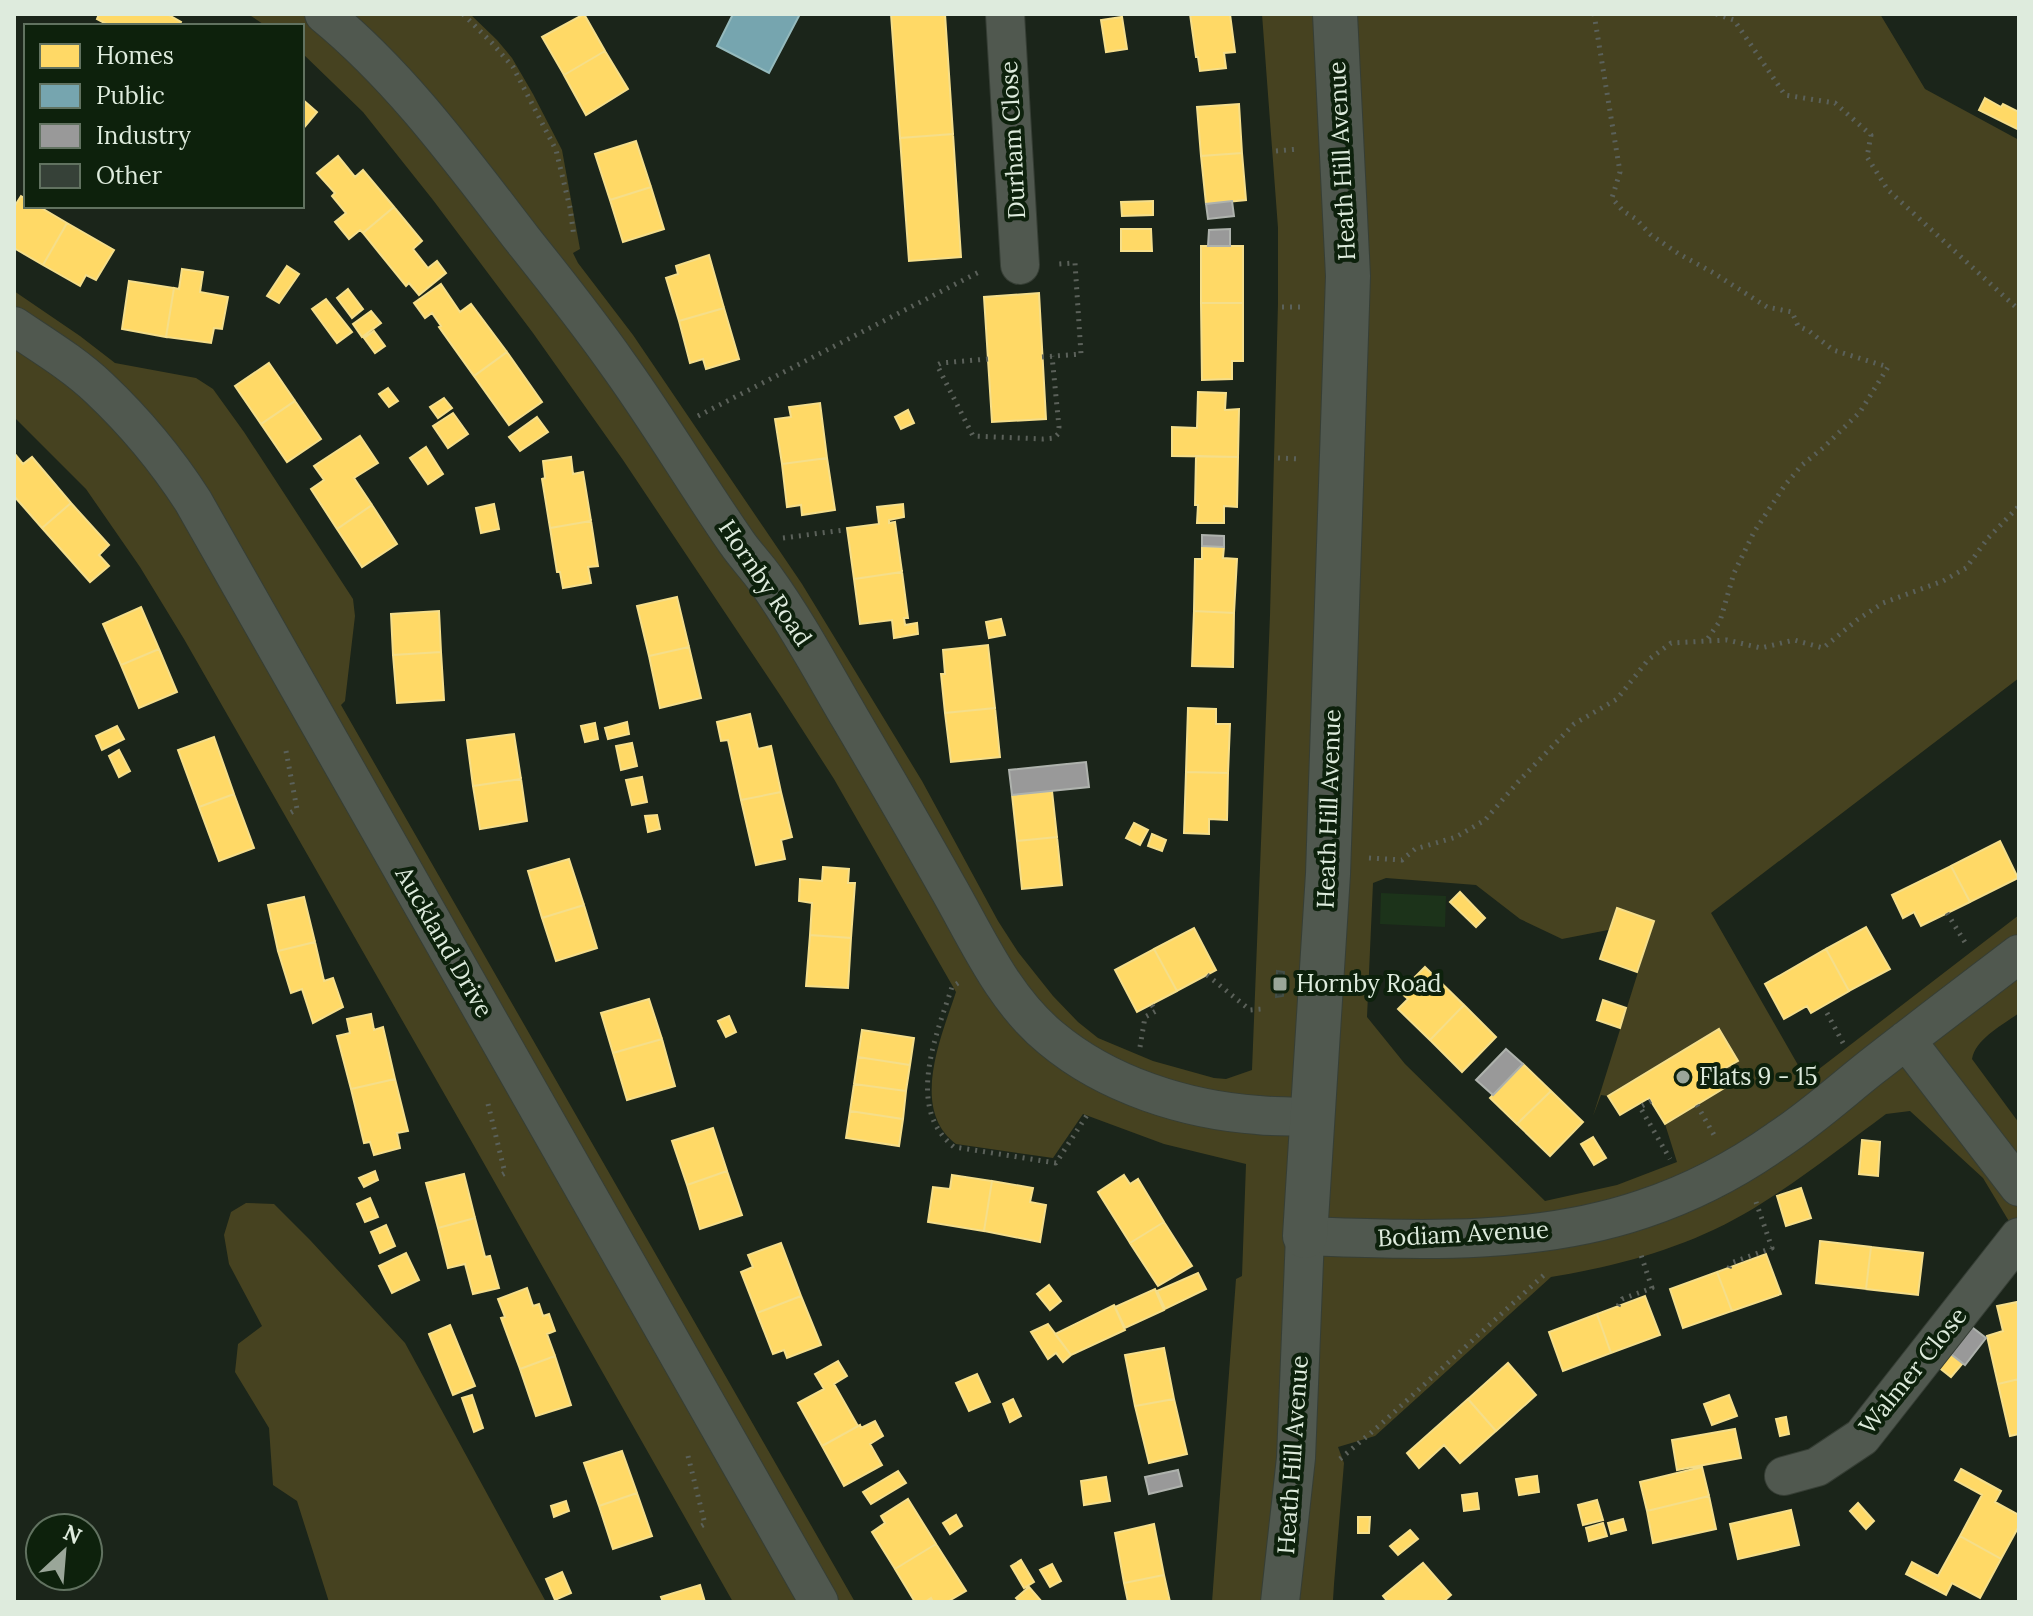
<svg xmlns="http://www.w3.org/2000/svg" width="2033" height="1616" viewBox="0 0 2033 1616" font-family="Lora,serif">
<rect width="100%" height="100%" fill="#1b251a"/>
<path fill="#1c331a" d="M1381,893L1446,896L1445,927L1380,924Z"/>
<path fill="#464220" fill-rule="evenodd" d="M248,14H470L497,40L512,58L533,94L562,150L580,249L573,253L578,263L633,335L802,584L922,781L998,921L1018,952L1053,996L1078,1022L1098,1038L1153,1061L1214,1078L1226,1079L1252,1070L1270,615L1278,303V228L1262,14H1880L1925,89L2019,140V678L1711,913L1806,1079L2019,915V1013C2003,1025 1976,1038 1972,1059L2019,1123V1238L1983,1178L1910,1111L1886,1114C1840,1148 1794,1185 1744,1214C1685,1248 1618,1266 1551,1277L1375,1436L1338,1447L1344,1463L1334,1584L1333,1600L1335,1602H1212L1236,1279L1242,1276L1246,1164L1164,1144L1083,1114L1053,1158L956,1144C909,1109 942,1035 956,992L834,779L782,698L623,460L533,333L433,200L363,112L302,53V26H266ZM1386,878L1476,885L1520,919L1562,939L1654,921L1593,1116L1601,1095L1608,1096L1718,1030L1737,1061L1722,1070L1731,1084L1665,1124L1677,1162L1617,1185L1545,1201L1405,1064L1367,1017L1373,883Z
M14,291L80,336L115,363L196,378L213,389L244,432L353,599L355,616L345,701L341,705L855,1602H733L469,1137L184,639L140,567L86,489L14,417Z
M246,1203L274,1204L310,1240L405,1343L546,1602H329L297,1501L273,1485L269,1428L235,1372L238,1344L262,1326L229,1264L224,1235L231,1212Z"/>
<path fill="#ffd966" stroke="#f5de8a" stroke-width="2" d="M99,14H167L181,22L179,26H110L97,19Z
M584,14L605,51L564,75L542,37Z
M891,14H945L953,134L900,138Z
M1190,14H1230L1235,52L1224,53L1226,68L1200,71L1198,57H1196Z
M1122,17L1127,49L1106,52L1101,20Z
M605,51L628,89L586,115L564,75Z
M1985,98L2001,107L2003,104L2019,112V130L1979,110Z
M302,99L317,112L302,130Z
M1239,104L1242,153L1201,156L1197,107Z
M953,134L961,257L909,261L900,138Z
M636,141L651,187L610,200L595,154Z
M1242,153L1246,200L1206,204L1201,156Z
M338,156L355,177L363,170L394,207L363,233L360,230L349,239L335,222L346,213L332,196L335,193L317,173Z
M651,187L664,229L623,242L610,200Z
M21,196L26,199V206H38L67,223L43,265L14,248V207Z
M1153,201V215L1122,216L1121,202Z
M394,207L422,241L413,249L428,268L437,261L446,273L419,295L409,283L406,286L363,233Z
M67,223L114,250L96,280L86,275L80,286L43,265Z
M1121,229H1151L1152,251H1121Z
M1201,246H1243V303H1201Z
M709,255L724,308L679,321L666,278L678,274L676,266Z
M287,266L299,274L279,303L267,296Z
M182,269L203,272L200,292L228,297L222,329L214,328L211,343L166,337L174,288L179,289Z
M129,281L174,288L166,337L122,329Z
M441,284L460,312L471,304L507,352L474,376L439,327L441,326L432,313L425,318L414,303Z
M348,289L363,309L352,318L337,298Z
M1039,293L1046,419L992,422L984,297Z
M326,299L352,332L337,343L312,309Z
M1201,303H1243V361H1232V379L1202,380Z
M724,308L739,359L706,369L703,359L690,363L679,321Z
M371,311L381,323L362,337L353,324Z
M374,331L385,346L375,353L364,338Z
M507,352L542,402L509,425L474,376Z
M269,363L295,401L261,424L235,386Z
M388,388L398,401L389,407L379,394Z
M1198,392L1226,393L1225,410L1239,409L1238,457L1172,456V427L1197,428Z
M444,398L452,408L438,418L430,407Z
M295,401L321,439L287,462L261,424Z
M820,403L827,458L782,464L775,419L791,417L789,407Z
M908,410L914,423L901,429L895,417Z
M453,413L468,434L448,448L433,426Z
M537,417L548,432L520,451L509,437Z
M360,436L378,463L354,478L372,505L337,529L311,489L324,480L314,466Z
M426,447L443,474L428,484L410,458Z
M14,453L23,464L32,457L71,503L42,528L14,496Z
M1196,456L1238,457L1237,507L1224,506V523H1197L1198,505H1195Z
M571,457L573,474L583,472L591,521L550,528L542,479L545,478L543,461Z
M827,458L835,510L802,515L801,505L787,507L782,464Z
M71,503L109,545L99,555L109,566L90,582L42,528Z
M494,504L499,529L481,533L476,508Z
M903,504L904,517L889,520V523L895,522L902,572L854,579L847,528L879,524L877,507Z
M372,505L397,544L362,567L337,529Z
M591,521L598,566L588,567L591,583L563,588L560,572H557L550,528Z
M1202,546L1224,547L1223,558L1237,559L1234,613L1194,611L1195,559H1202Z
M902,572L908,618H904L905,625L917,623L918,634L894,638L892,620L860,624L854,579Z
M677,597L689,647L649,656L637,606Z
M141,607L159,649L121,665L103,624Z
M439,611L441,652L393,655L391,614Z
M1194,611L1234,613L1233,667L1192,666Z
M1001,619L1005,635L989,638L986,622Z
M988,645L995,708L945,713L941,674H945L943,650Z
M689,647L701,698L660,708L649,656Z
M159,649L177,692L139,708L121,665Z
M441,652L444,700L397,703L393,655Z
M995,708L1000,757L951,762L945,713Z
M1188,708L1216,709V724H1230L1228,773L1186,772Z
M750,714L758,749L771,746L781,792L741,800L728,740L721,741L717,722Z
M627,722L629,734L608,739L605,728Z
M595,723L598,739L585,742L581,726Z
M117,726L124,739L102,750L96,736Z
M514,734L521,779L473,786L467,740Z
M214,737L234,794L199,807L178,750Z
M632,743L637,766L621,770L616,746Z
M119,750L130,771L119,777L109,756Z
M1186,772L1228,773L1227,820L1209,819V834L1184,833Z
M642,777L647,802L632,805L626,780Z
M521,779L527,821L480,829L473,786Z
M1052,791L1057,837L1017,841L1012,795Z
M781,792L792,837L781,840L785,859L756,865L741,800Z
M234,794L254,848L219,861L199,807Z
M657,815L660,829L648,832L645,816Z
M1134,823L1148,830L1140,845L1126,838Z
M1152,834L1166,840L1162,851L1148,846Z
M1057,837L1062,885L1022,889L1017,841Z
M2000,841L2018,878L1970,902L1951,866Z
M569,859L584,905L542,918L528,871Z
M1951,866L1970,902L1921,926L1914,912L1903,918L1892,895Z
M823,867L849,869L848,883H855L851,938L810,935L812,903L799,901L800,879L822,881Z
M1460,892L1485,918L1476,927L1450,902Z
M304,897L315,942L278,951L268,905Z
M584,905L597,948L556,961L542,918Z
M1617,908L1654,921L1637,972L1600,959Z
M1866,927L1890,969L1849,991L1826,949Z
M1194,928L1216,970L1177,991L1154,949Z
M810,935L851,938L848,988L806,986Z
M315,942L324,981L333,978L343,1007L313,1023L302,989L291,993L278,951Z
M1154,949L1177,991L1137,1012L1115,970Z
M1826,949L1849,991L1811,1013L1807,1006L1784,1019L1765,984Z
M1425,967L1464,1005L1430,1040L1398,1009L1408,999L1400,992Z
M649,999L662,1039L613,1053L601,1013Z
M1603,1000L1626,1008L1620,1028L1597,1020Z
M1464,1005L1496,1037L1462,1072L1430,1040Z
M371,1014L374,1030L383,1027L395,1079L351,1089L337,1036L350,1033L347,1019Z
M729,1016L736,1032L726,1037L718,1021Z
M1719,1029L1738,1061L1722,1070L1731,1084L1665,1124L1649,1098L1620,1115L1608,1096Z
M862,1030L914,1038L910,1065L858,1057Z
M662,1039L675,1086L627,1100L613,1053Z
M858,1057L910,1065L906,1091L854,1084Z
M1523,1064L1551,1091L1517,1124L1490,1098Z
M395,1079L408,1131L397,1133L400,1148L374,1155L370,1142L364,1143L351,1089Z
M854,1084L906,1091L903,1119L850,1111Z
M1551,1091L1583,1122L1550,1156L1517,1124Z
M850,1111L903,1119L899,1146L846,1138Z
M713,1128L727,1171L687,1185L672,1141Z
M1593,1137L1606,1158L1594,1165L1581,1144Z
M1862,1140L1880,1142L1878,1176L1859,1174Z
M375,1171L378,1180L364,1187L359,1178Z
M727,1171L742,1215L700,1229L687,1185Z
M464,1174L475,1218L438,1228L426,1183Z
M952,1175L992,1181L984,1231L928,1222L933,1187L950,1189Z
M1124,1175L1130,1184L1138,1179L1164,1222L1130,1243L1098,1192Z
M992,1181L1033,1188L1030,1202L1046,1205L1040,1242L984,1231Z
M1801,1188L1811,1218L1786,1226L1777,1196Z
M370,1198L378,1217L365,1222L357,1204Z
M475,1218L485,1257L490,1256L499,1288L473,1294L465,1264L448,1268L438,1228Z
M1164,1222L1192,1266L1158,1286L1130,1243Z
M386,1225L395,1246L380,1253L371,1232Z
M1820,1241L1871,1247L1866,1289L1816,1283Z
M781,1243L801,1296L757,1313L741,1272L753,1267L748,1255Z
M1871,1247L1923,1253L1918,1295L1866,1289Z
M406,1253L419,1280L392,1293L379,1266Z
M1766,1254L1781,1294L1732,1311L1717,1272Z
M1717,1272L1732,1311L1683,1328L1670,1289Z
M1198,1273L1206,1289L1165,1309L1157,1291Z
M1049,1285L1061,1301L1050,1310L1037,1294Z
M527,1288L533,1306L539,1304L543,1316L549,1314L555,1331L547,1334L555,1356L520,1369L501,1318L505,1317L498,1299Z
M1155,1289L1164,1310L1125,1328L1115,1307Z
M801,1296L821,1345L787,1358L784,1350L773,1354L757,1313Z
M1645,1296L1660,1335L1611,1353L1597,1314Z
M2017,1302L2019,1311V1379L1998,1384L1987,1336L2003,1331L1997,1306Z
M1114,1305L1125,1330L1071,1355L1055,1334Z
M1597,1314L1611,1353L1563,1371L1549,1332Z
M1048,1324L1071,1355L1063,1362L1056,1353L1048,1359L1031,1332Z
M450,1325L475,1386L453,1395L429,1334Z
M1164,1348L1174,1399L1135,1406L1125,1355Z
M1943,1348L1963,1363L1951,1377L1932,1362Z
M555,1356L571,1405L536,1416L520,1369Z
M838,1361L847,1376L834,1384L858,1426L822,1446L798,1403L824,1389L815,1374Z
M1508,1363L1536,1395L1496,1431L1468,1399Z
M977,1374L990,1402L969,1411L956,1383Z
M2019,1379V1434L2010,1436L1998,1384Z
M472,1395L483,1428L474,1432L462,1398Z
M1729,1395L1737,1416L1712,1425L1704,1404Z
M1013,1399L1021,1416L1010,1422L1003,1404Z
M1174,1399L1187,1454L1149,1463L1135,1406Z
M1468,1399L1496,1431L1460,1463L1444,1445L1419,1468L1407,1453Z
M1786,1417L1789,1434L1780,1436L1776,1419Z
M875,1421L883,1436L870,1444L882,1465L844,1486L822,1446L860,1425L861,1428Z
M1735,1429L1741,1458L1677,1470L1672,1440Z
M622,1451L637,1493L599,1506L584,1463Z
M1702,1467L1709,1496L1647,1511L1640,1482Z
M1961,1469L2001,1491L1995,1502L2019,1515V1526L2001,1559L1960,1536L1982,1495L1955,1480Z
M898,1471L906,1483L871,1504L863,1492Z
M1537,1476L1539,1492L1519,1495L1516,1479Z
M1106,1477L1110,1501L1084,1505L1081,1481Z
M637,1493L652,1536L613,1549L599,1506Z
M1477,1493L1479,1509L1464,1511L1462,1495Z
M1709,1496L1716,1529L1653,1543L1647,1511Z
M908,1499L936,1544L895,1569L872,1532L885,1523L881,1516Z
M1597,1500L1603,1520L1583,1525L1578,1505Z
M566,1501L569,1511L554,1517L551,1506Z
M1858,1503L1874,1521L1866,1529L1850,1511Z
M1791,1510L1799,1545L1738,1559L1730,1524Z
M956,1515L962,1526L950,1534L943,1523Z
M1358,1517H1370L1369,1533H1358Z
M1623,1519L1626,1530L1611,1534L1608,1523Z
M1603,1523L1607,1536L1589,1541L1586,1528Z
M1154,1524L1164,1575L1124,1583L1115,1533Z
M1410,1530L1418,1539L1398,1555L1390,1546Z
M1960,1536L2001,1559L1980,1598L1952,1583L1946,1595L1906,1574L1912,1562L1938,1576Z
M936,1544L966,1591L947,1602H933L931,1598L925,1602H915L895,1569Z
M1021,1560L1034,1582L1024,1588L1011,1566Z
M1423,1563L1451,1595L1443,1602H1388L1383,1596Z
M1052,1564L1061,1581L1050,1587L1040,1570Z
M562,1572L571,1593L555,1600L546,1579Z
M1164,1575L1170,1602H1128L1124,1583Z
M700,1585L705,1602H663L661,1597Z
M1029,1587L1042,1602H1020L1016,1598Z"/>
<path fill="#76a5af" stroke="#95babd" stroke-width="2" d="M733,14H800L769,73L717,46Z"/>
<path fill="#999" stroke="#aeb2ad" stroke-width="2" d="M1232,201L1234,216L1208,219L1206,204Z
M1230,229V246H1208L1209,230Z
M1202,535L1224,536V547L1202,546Z
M1086,762L1089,787L1012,795L1009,770Z
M1506,1049L1523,1064L1493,1095L1476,1080Z
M1964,1321L1986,1338L1965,1365L1943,1348Z
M1178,1470L1182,1486L1149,1494L1145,1477Z"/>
<path fill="#364138" stroke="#444f47" stroke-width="2" d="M1277,971L1284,972L1283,996L1276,997Z"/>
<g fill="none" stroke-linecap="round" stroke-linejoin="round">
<defs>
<path id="minor" d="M324,14C402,78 462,161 523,240C555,280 587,320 617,363C659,421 696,484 737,543C746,556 757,567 766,580C797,623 823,672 850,718C883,774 915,829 947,886C977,938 1003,999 1051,1038C1107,1085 1186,1110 1258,1115C1276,1117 1294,1116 1312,1117
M1005,14L1020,265
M14,326C42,345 74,364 99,388C135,422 166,459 193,501L819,1602
M1906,1040L2019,1187
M1784,1476L1817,1467L1862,1437L2019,1237
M1280,1602L1296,1458L1305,1236C1417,1240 1534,1246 1643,1209C1691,1193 1737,1169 1778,1140C1810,1119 1839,1093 1869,1069C1919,1030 1969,992 2019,954"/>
<path id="tertiary" d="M1305,1236L1328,874L1348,276L1335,14"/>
</defs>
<use href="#minor" stroke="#363e35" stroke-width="40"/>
<use href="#tertiary" stroke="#363e35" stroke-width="46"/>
<path stroke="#5b615a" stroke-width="5" stroke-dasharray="2 6" stroke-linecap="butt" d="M463,14L492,43L513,67L556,150L570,208L574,237
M1594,14L1620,172L1612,198L1623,211L1636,219L1651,235L1679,254L1712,272L1767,307L1792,312L1798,326L1809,331L1833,350L1888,367L1860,412L1823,448L1802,465L1785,485L1754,532L1734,573L1720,621L1706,641
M1716,14L1734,20L1785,95L1835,103L1871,135L1867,157L1888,190L2019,310
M1276,151L1299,149
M1282,307H1305
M1042,357L1081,354L1075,263L1059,264
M988,359L941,363L937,365L973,436L1043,439L1054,438L1058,434L1059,427L1052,356
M698,416L981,271
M1278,458L1301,459
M783,538L844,530
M286,751L297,809L290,813
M1369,858L1402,860L1415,849L1456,837L1485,820L1518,782L1574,724L1617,699L1648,660L1671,643L1727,640L1761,648L1794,640L1823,648L1857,620L1883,603L1943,581L1966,568L1988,538L2019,506
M1947,913L1966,944
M1207,975L1250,1010L1262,1009
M958,983L952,987C936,1036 905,1108 954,1147L1056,1163L1089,1112
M1827,1013L1843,1043
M1140,1047L1145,1017L1156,1011L1151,1004
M1651,1101L1640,1107L1670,1159
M488,1104L505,1173L498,1177
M1697,1105L1714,1135
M1729,1268L1731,1263L1772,1248L1756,1202
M1618,1306L1622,1299L1652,1288L1640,1252
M688,1456L705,1524L698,1528
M1340,1459L1380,1425L1545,1274"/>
<use href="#minor" stroke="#50584f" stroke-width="38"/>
<use href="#tertiary" stroke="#50584f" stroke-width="44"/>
</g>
<g fill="#9aa699" stroke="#0d210c" stroke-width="3">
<rect x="1272" y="976" width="16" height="16" rx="4"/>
<circle cx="1683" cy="1077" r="8"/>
</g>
<g text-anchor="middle" stroke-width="8" stroke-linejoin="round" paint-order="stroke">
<g font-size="24" fill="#deebdd" stroke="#0d210c">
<text transform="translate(1013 140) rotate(-93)" y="8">Durham Close</text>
<text transform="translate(1342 161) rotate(-93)" y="8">Heath Hill Avenue</text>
<text transform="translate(765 583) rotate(56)" y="8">Hornby Road</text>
<text transform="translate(1329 809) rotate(-88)" y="8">Heath Hill Avenue</text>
<text transform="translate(444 942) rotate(60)" y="8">Auckland Drive</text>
<text transform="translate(1463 1234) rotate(-3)" y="8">Bodiam Avenue</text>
<text transform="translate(1913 1371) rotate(-51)" y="8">Walmer Close</text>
<text transform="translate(1293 1455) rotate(-86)" y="8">Heath Hill Avenue</text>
</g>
<g font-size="24" fill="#deebdd" stroke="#0d210c" text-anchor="start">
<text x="1296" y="992">Hornby Road</text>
<text x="1699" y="1085">Flats 9 - 15</text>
</g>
</g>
<rect width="2033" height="1616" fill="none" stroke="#deebdd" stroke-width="32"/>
<rect x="24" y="24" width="280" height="184" fill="#0d210c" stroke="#617260" stroke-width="2"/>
<rect x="40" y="44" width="40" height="24" fill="#ffd966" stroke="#617260" stroke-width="2"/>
<text x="96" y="64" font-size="24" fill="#deebdd">Homes</text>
<rect x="40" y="84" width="40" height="24" fill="#76a5af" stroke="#617260" stroke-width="2"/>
<text x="96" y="104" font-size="24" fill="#deebdd">Public</text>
<rect x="40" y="124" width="40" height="24" fill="#999999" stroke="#617260" stroke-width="2"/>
<text x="96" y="144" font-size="24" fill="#deebdd">Industry</text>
<rect x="40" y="164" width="40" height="24" fill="#364138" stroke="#617260" stroke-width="2"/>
<text x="96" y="184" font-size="24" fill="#deebdd">Other</text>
<g transform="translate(64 1552) rotate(26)"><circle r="38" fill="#0d210c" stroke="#617260" stroke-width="2"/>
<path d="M0-6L14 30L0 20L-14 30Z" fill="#9aa699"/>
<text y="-12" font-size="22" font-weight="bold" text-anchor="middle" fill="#deebdd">N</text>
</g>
</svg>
